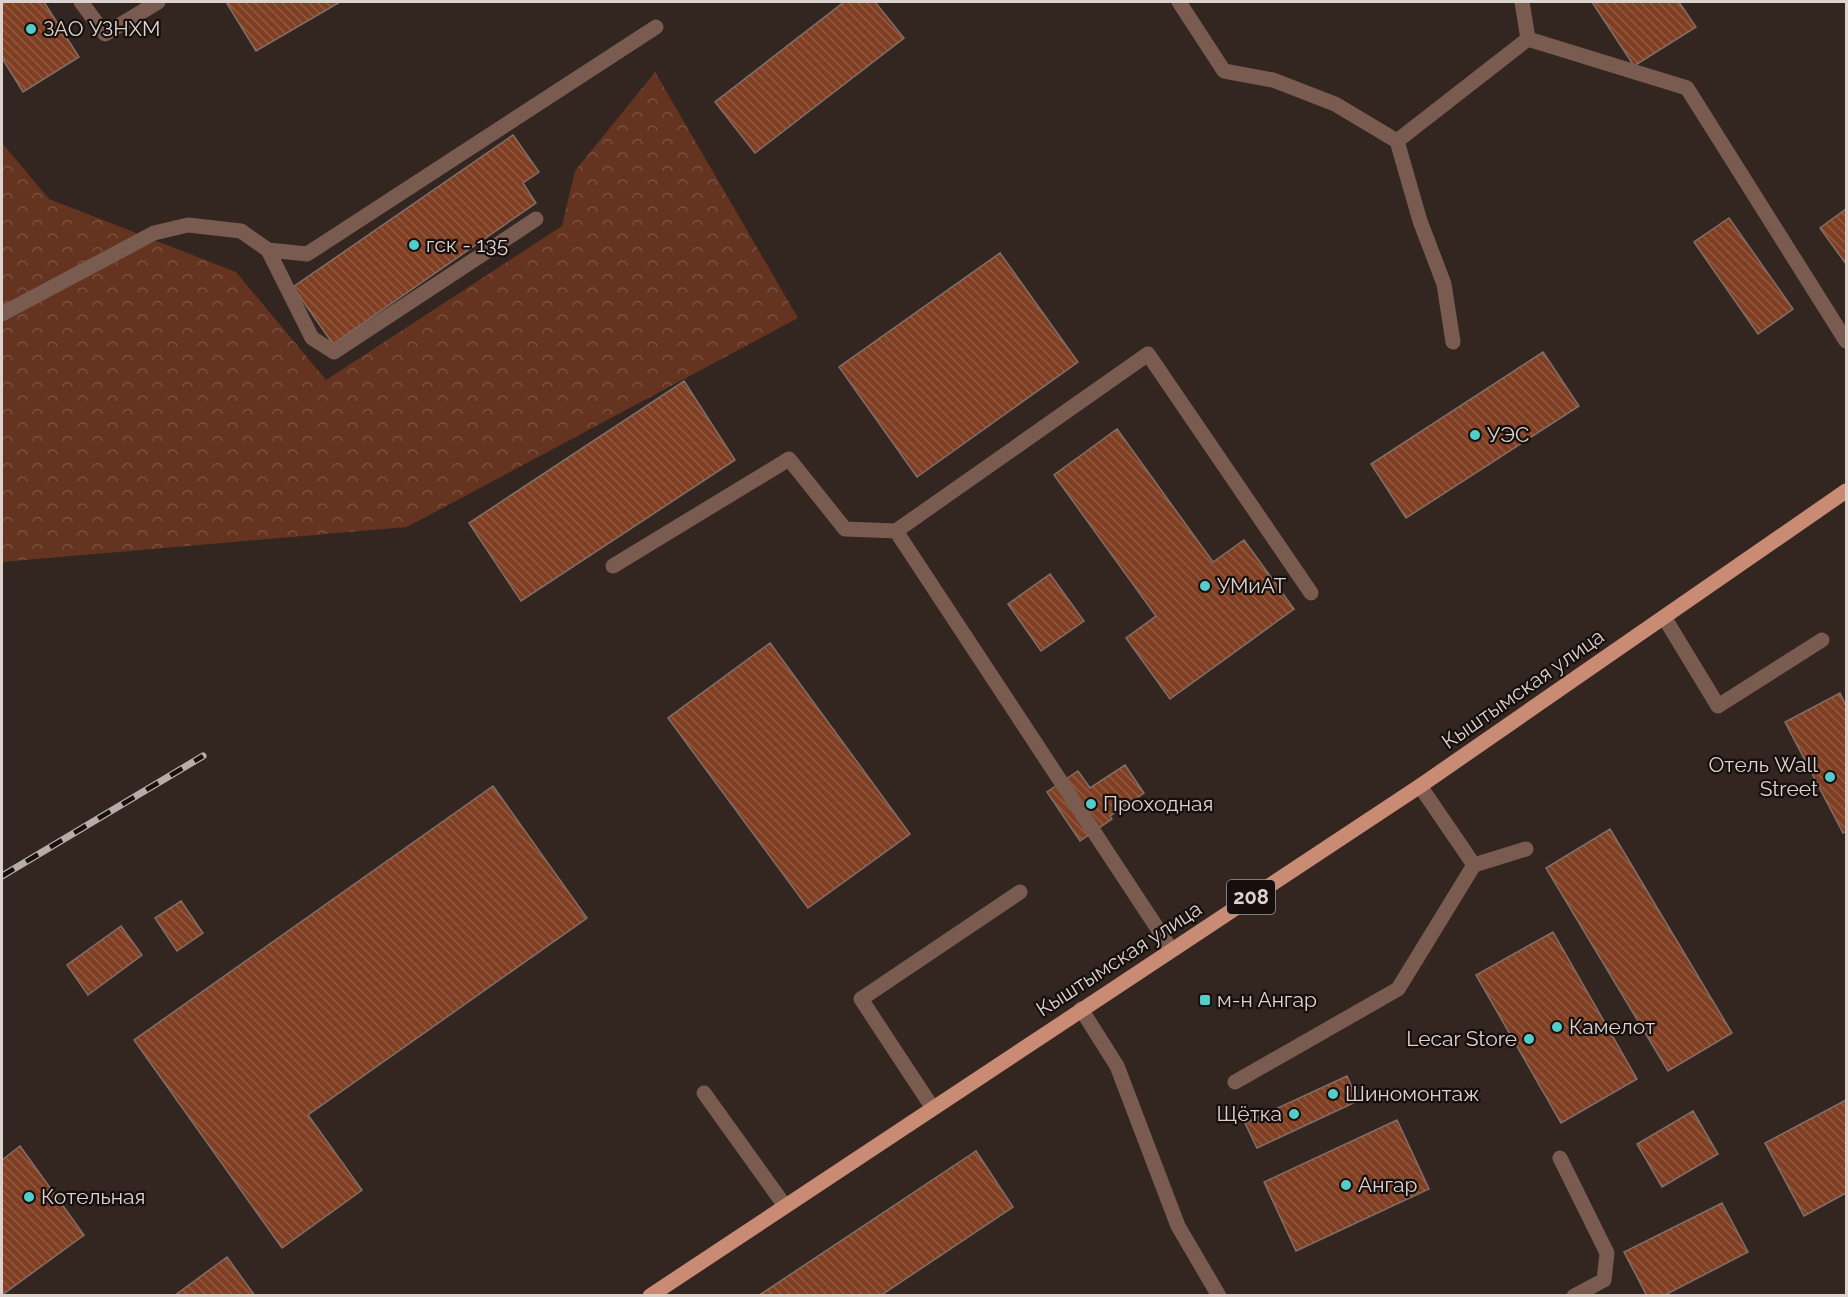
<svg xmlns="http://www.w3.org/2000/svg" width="1848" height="1297" viewBox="0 0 1848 1297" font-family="Raleway,sans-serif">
<defs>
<pattern id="forest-crowns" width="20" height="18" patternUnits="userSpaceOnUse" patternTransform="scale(1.5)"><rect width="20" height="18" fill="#653420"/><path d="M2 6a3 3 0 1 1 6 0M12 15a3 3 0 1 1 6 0" fill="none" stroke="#7a503f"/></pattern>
<pattern id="building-back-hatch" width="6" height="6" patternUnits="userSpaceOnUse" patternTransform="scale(1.5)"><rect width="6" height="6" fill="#803f23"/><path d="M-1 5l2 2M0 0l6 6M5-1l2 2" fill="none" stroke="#915a42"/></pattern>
</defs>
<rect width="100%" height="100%" fill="#33251f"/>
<path fill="url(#forest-crowns)" d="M655,72L798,318L407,527L2,562V143L49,199L236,272L326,380L562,226L575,171Z"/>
<path fill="url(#building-back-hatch)" stroke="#817069" stroke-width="1.5" d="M2,2H44L79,57L23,92L2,58Z
M226,2H340L256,51Z
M844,2H875L904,38L755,153L715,102Z
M1592,2H1679L1696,27L1634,66Z
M513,135L539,172L523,183L536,203L333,344L293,287Z
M1846,209V264L1820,228Z
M1729,218L1793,309L1758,334L1694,242Z
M1000,253L1078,362L917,477L839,367Z
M1543,352L1579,406L1406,518L1371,464Z
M684,381L735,460L521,601L469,523Z
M1117,429L1213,562L1244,540L1294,609L1170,699L1126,638L1156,616L1054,475Z
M1050,574L1084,621L1041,651L1008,604Z
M770,643L910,834L808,908L668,718Z
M1840,693L1846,706V831L1843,833L1785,722Z
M1125,765L1144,793L1110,816L1112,819L1080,841L1047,792L1078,771L1090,788Z
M493,786L587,918L308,1115L362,1190L282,1248L134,1040Z
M1610,829L1732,1033L1668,1071L1546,868Z
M181,901L203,933L177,951L155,918Z
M121,926L142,955L88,995L67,965Z
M1553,932L1637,1079L1561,1123L1476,975Z
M1347,1076L1358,1101L1257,1148L1245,1123Z
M1846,1100V1193L1804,1216L1765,1143Z
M1693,1111L1718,1154L1662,1187L1637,1144Z
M1397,1120L1429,1189L1296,1251L1264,1182Z
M20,1146L84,1235L2,1295V1160Z
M976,1151L1013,1207L880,1296H758Z
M1722,1203L1748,1252L1663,1296H1647L1624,1252Z
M227,1257L255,1296H174Z"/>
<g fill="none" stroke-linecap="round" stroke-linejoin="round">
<path stroke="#795b4f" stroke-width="15" d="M81,2L105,34L158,2
M1179,2L1224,71L1273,80L1335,104L1397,141L1528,39
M1522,2L1528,39
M1528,39L1687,88L1846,341
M1397,141L1420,221L1444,284L1453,342
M268,250L307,254L656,27
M2,314L154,233L188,225L241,231L268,250L312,338L334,352L536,219
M896,531L1148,354L1311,593
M613,566L789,459L845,529L896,531L1171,949
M1664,617L1718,706L1822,640
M1420,786L1474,865
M1081,1009L1117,1066L1178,1226L1219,1296
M1235,1082L1398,989L1474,865L1526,849
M704,1093L785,1206
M932,1107L861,999L1020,892
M1560,1158L1607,1253L1604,1280L1574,1296"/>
<path stroke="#c98b73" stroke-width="15" d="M650,1296L1420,786L1846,491"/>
<defs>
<path id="rail" d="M2,876L203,756"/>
</defs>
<use href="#rail" stroke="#b7ada8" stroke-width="7"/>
<use href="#rail" stroke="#160f0d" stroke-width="4.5" stroke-dasharray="14" stroke-linecap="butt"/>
</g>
<g fill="#53cdca" stroke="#160f0d" stroke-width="2">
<circle cx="31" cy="29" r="6"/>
<circle cx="414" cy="245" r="6"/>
<circle cx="1475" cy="435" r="6"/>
<circle cx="1205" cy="586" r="6"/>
<circle cx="1830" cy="777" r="6"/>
<circle cx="1091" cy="804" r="6"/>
<rect x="1199" y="994" width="12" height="12" rx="3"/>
<circle cx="1557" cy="1027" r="6"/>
<circle cx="1529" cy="1039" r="6"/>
<circle cx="1333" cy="1094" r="6"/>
<circle cx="1294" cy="1114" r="6"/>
<circle cx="1346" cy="1185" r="6"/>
<circle cx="29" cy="1197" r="6"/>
</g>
<g text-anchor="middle" stroke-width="4.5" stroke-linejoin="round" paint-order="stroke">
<rect fill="#160f0d" stroke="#a19895" stroke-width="1.5" x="1227" y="880" width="48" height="34" rx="4.5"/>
<g font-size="20" font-weight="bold" fill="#dcd3cf">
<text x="1251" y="904">208</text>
</g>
<g font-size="21" fill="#dcd3cf" stroke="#160f0d" text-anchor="start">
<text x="43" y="36">ЗАО УЗНХМ</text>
<text x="426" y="252">гск - 135</text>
<text x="1487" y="442">УЭС</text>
<text x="1217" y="593">УМиАТ</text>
<text x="1818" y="772" text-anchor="end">Отель Wall<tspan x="1818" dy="24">Street</tspan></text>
<text x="1103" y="811">Проходная</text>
<text x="1217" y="1007">м-н Ангар</text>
<text x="1569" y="1034">Камелот</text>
<text x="1517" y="1046" text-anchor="end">Lecar Store</text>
<text x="1345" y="1101">Шиномонтаж</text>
<text x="1282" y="1121" text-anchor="end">Щётка</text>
<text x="1358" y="1192">Ангар</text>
<text x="41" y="1204">Котельная</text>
</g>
<g font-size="21" fill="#dcd3cf" stroke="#160f0d">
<text transform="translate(1523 689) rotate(-35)" y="7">Кыштымская улица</text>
<text transform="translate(1119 959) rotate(-33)" y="7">Кыштымская улица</text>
</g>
</g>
<rect width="1848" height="1297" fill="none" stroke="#dcd3cf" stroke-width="6"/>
</svg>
